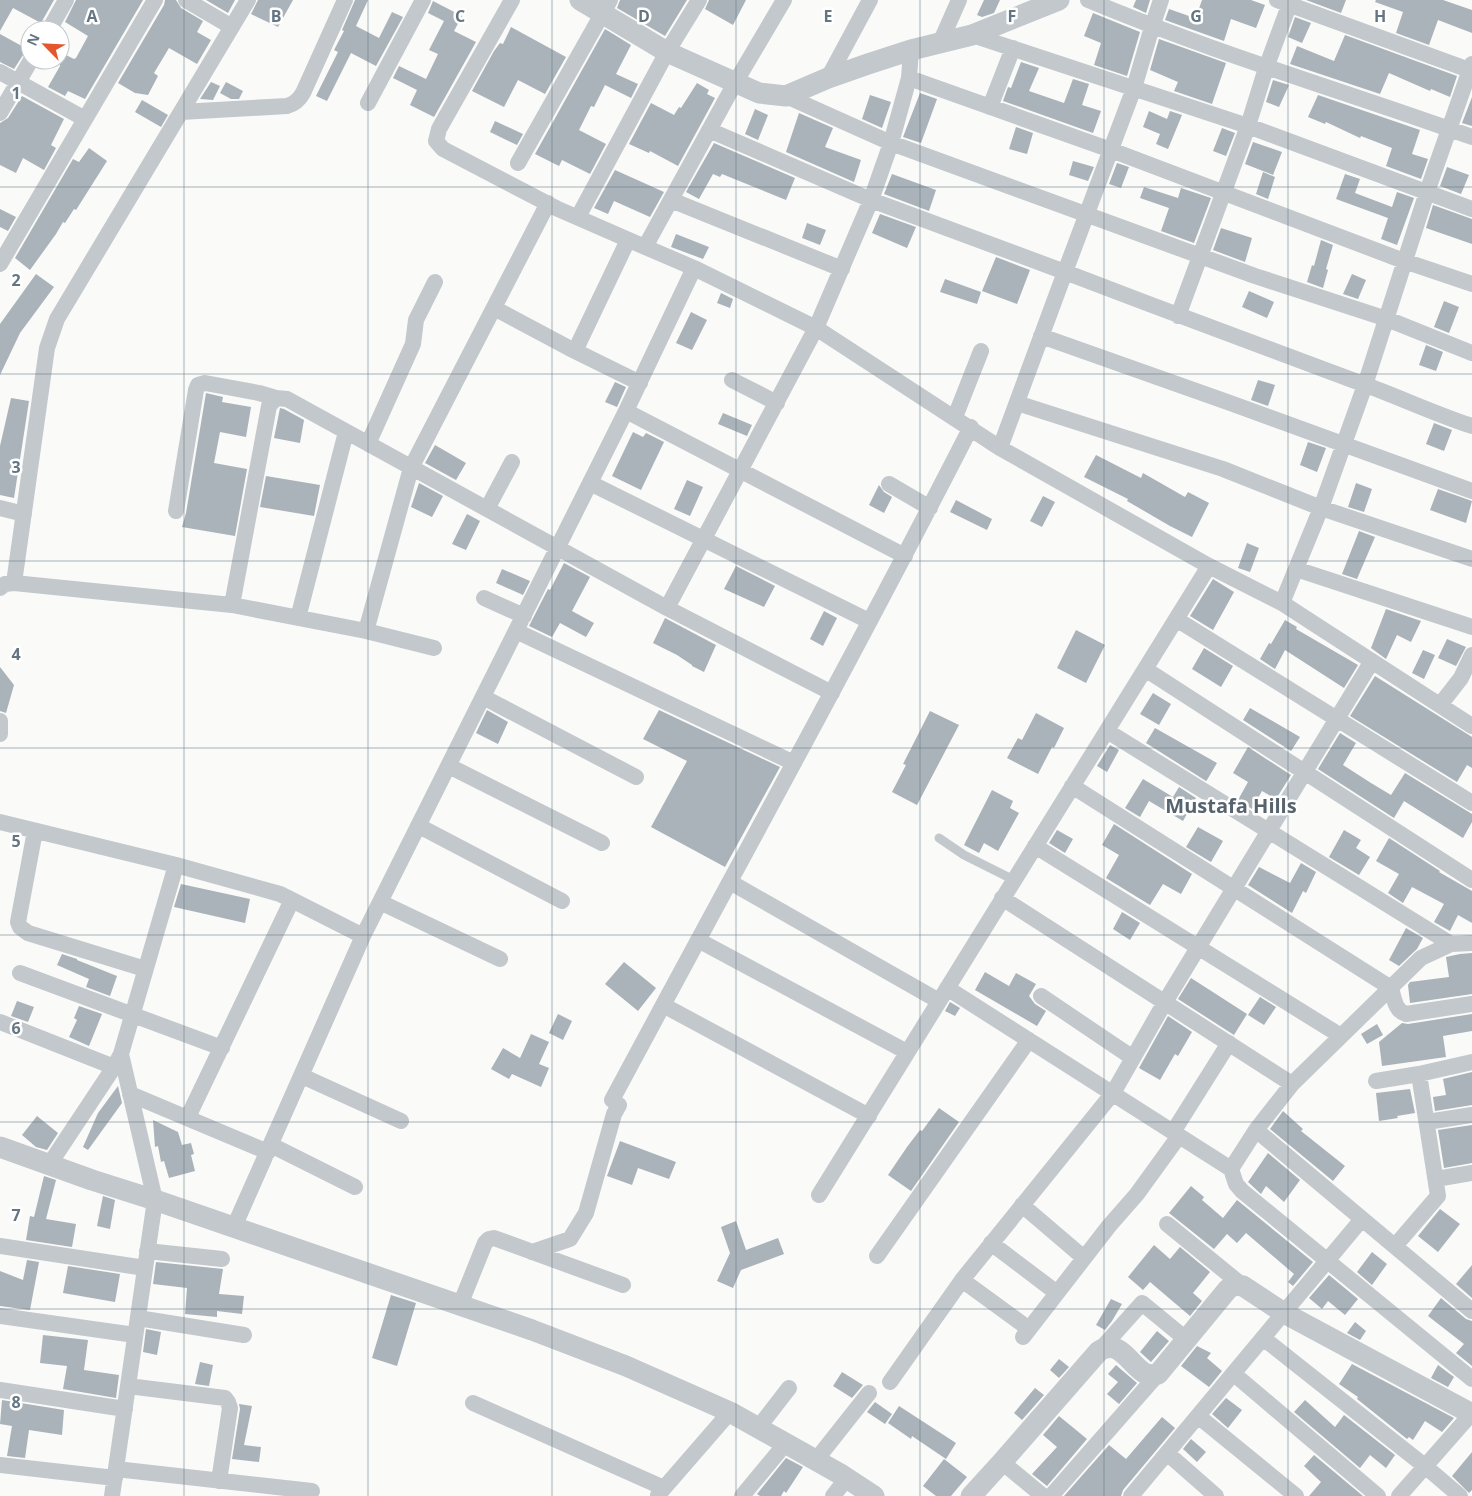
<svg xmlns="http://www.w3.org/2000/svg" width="1472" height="1496" viewBox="0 0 1472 1496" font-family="'Open Sans',sans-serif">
<rect width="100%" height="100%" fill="#fafaf8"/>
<path fill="#aab3b9" d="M0,0H54L41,23L13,8L0,31Z
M76,0H143L85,99L68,91L65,96L48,87L60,66V52L74,59L76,58L88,36L65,22Z
M165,0H176L181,8L203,21L197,32L211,40L197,64L169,48L154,73L158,76L148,95L135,93L118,83L164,5Z
M206,0H235L228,13Z
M258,0H293L278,27L251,14Z
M355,0H368L356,26L379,38L392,12L403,17L376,66L351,53L327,101L316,96L338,52L334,50L344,31L342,30Z
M620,0H687L665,36L617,8Z
M709,0H746L733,25L705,9Z
M984,0H1000L994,13L982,17L977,15Z
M1136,0H1150L1146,13L1133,7Z
M1202,0H1251L1265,5L1256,28L1231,19L1224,41L1165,20L1169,9L1189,16L1191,12L1197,14Z
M1306,0H1346L1341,13Z
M1376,0H1443L1472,10V33L1438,20L1429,45L1396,33L1403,12L1375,2Z
M433,1L462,16L454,31L476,42L434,117L410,105L417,90L393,78L399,66L426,79L438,54L429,50L444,21L428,13Z
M1093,13L1140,32L1127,76L1094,65L1101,43L1084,36Z
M1295,17L1311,23L1302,43L1288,37Z
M511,27L566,57L545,94L518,80L504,107L472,91L494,51L500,43L503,44Z
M605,29L631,45L616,74L638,84L631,98L605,85L594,107L591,106L579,130L606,144L590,174L562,160L559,166L535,154Z
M0,34L29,50L23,55L14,69L0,62Z
M1345,35L1457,76L1450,97L1431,89L1430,91L1389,73L1380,94L1290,64L1297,46L1334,61Z
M1159,39L1226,63L1212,104L1174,91L1178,82L1150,70Z
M1021,62L1039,68L1029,91L1064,103L1073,79L1089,84L1082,105L1101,111L1093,133L1003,101L1008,87L1011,88Z
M1273,80L1289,85L1279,107L1266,102Z
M211,82L220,86L213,100L200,99Z
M226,82L243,91L239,99H231L220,93Z
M697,83L709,90L707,94L715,98L678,166L650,151L649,153L629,144L651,103L674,115L679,107L681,108Z
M920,93L937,99L921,143L903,137Z
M870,95L891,102L882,128L862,119Z
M1318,95L1420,130L1412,154L1428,159L1421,179L1386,166L1392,148L1361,136L1360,138L1326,122L1325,124L1308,117Z
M22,96L64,119L51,145L56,148L44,170L23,158L16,173L0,165V123L8,118Z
M1472,97V126L1462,123Z
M142,100L168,115L161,127L135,112Z
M755,109L768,115L758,140L745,134Z
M1149,111L1167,119L1170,111L1182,115L1168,149L1156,144L1160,134L1143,127Z
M799,113L833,128L825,147L861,160L854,182L786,152Z
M495,121L523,134L517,145L490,132Z
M1016,127L1033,133L1027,154L1009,149Z
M1222,128L1235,133L1226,156L1213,151Z
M1253,142L1282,152L1273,175L1245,164Z
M714,143L795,178L786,200L722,174L720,177L713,174L699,199L686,192Z
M89,148L107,161L76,210L74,209L65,223L63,222L56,234L30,270L15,258L73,159L79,162Z
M1073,161L1094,167L1088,181L1069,175Z
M1117,163L1129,167L1121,188L1109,184Z
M1447,167L1469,175L1461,194L1440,186Z
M615,170L664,192L650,217L614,201L608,214L594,208Z
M1263,172L1275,177L1268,199L1256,194Z
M892,174L936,190L929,211L884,194Z
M1345,174L1360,179L1355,193L1392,207L1397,192L1414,198L1397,245L1381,239L1388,218L1336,199Z
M1144,187L1178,198L1181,188L1211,198L1194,243L1161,231L1169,208L1140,198Z
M1433,205L1472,219V244L1426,228Z
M0,209L16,217L8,231L0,227Z
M880,214L916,227L907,248L872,233Z
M807,223L826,230L820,245L802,238Z
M1221,228L1252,238L1245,262L1213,250Z
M676,234L709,247L703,259L671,247Z
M1321,240L1333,245L1326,269L1328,270L1323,288L1307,282L1312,265L1314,266Z
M996,257L1030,270L1017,304L982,291Z
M36,274L54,287L20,333L0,375V324Z
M1352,274L1366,280L1358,299L1343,294Z
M945,279L981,292L977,304L940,292Z
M1249,291L1274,302L1267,318L1242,307Z
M721,293L733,299L730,308L717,303Z
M1444,301L1459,307L1449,333L1434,327Z
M691,312L707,320L692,350L676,343Z
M1426,345L1443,352L1436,371L1419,365Z
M1258,380L1275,385L1268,406L1251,400Z
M615,382L626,387L617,407L605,402Z
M206,393L223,397L222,402L251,407L246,437L220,432L214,463L247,469L235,536L182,527L186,513Z
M11,398L29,401L14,498L0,495V446Z
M280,408L284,409L304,420L300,443L274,438Z
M723,413L752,425L747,436L718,424Z
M1434,423L1452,430L1444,451L1426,444Z
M633,432L643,437L646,433L664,442L641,490L612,476Z
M1308,442L1326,448L1317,472L1300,465Z
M435,445L466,463L456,480L425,463Z
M1096,455L1141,478L1143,473L1185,497L1188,492L1209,503L1192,537L1170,526L1127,501L1128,499L1084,477Z
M266,476L320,485L314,516L260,507Z
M687,480L703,487L690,516L674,509Z
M419,483L443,496L432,517L411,507Z
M1356,483L1372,489L1364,512L1348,507Z
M879,485L884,492L892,497L884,513L869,505Z
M1438,489L1472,501L1466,523L1430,510Z
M1043,496L1055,502L1042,527L1030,521Z
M956,500L992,519L987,530L950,512Z
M467,514L480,521L466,550L452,544Z
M1359,531L1375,537L1357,579L1342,574Z
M1247,543L1259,548L1250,572L1238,568Z
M564,563L590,577L572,611L594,623L586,637L560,623L552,637L529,626L548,589L550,590Z
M736,566L775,586L764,607L724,589Z
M502,569L530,581L523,595L496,583Z
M1213,579L1234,592L1213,630L1190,616Z
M1386,609L1421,621L1411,642L1397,635L1386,659L1371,648Z
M824,611L837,618L823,646L810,639Z
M665,618L716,645L704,672L692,666V665L677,655L653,643Z
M1285,620L1297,627L1296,629L1358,665L1344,688L1285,650L1275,669L1260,659L1269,643L1271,644Z
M1076,630L1105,645L1086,683L1057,668Z
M1447,639L1466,647L1456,666L1438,658Z
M1204,648L1233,666L1221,687L1192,669Z
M1423,650L1435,655L1424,679L1412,673Z
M0,667L14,685L6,713L0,711Z
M1375,676L1472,737V768L1467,765L1457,782L1350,716Z
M1153,693L1171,704L1159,725L1140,714Z
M1250,708L1300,737L1291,751L1243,720Z
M487,710L508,722L498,744L476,733Z
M659,710L780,767L725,867L651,827L687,761L643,739Z
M930,711L959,725L917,805L892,792L906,765L903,764Z
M1036,713L1064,728L1054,748L1052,747L1038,774L1007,758L1018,738L1022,740Z
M1155,728L1217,763L1207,780L1206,781L1146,743Z
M1340,733L1356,743L1343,765L1371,783L1391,795L1405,773L1472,814V822L1463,838L1404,801L1394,818L1318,769Z
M1110,745L1119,750L1107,772L1097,766Z
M1248,747L1291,775L1276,799L1262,791L1252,809L1238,800L1248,782L1233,773Z
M1143,779L1173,797L1179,787L1196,798L1183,821L1149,801L1140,817L1125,808Z
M992,790L1013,801L1010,808L1019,813L998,851L984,843L979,853L964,845Z
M1114,824L1192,874L1181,894L1163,884L1150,905L1106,878L1119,855L1102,845Z
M1198,827L1223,841L1211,862L1186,847Z
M1057,830L1073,839L1065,853L1049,843Z
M1344,830L1361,840L1356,848L1370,857L1359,875L1329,857Z
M1389,838L1440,871L1439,872L1472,891V923L1458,915L1450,931L1434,922L1444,904L1412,887L1403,903L1388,893L1399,874L1376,861Z
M1301,863L1316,872L1306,893L1303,891L1292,913L1248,885L1259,867L1290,883Z
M181,884L250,899L245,923L174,907Z
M1122,912L1140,923L1130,940L1113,929Z
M1406,928L1423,938L1417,949L1399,966L1389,960Z
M1472,953V994L1410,1003L1408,985L1410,982L1449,977L1446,957L1460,954Z
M62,954L77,959V960L117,976L110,996L86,987L89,979L57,965Z
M624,962L656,988L638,1011L605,984Z
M985,972L1009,986L1016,973L1036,984L1029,996L1035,1004L1046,1011L1037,1026L975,990Z
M1191,978L1247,1014L1234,1035L1178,999Z
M1260,997L1276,1007L1264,1025L1248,1015Z
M17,1001L34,1007L28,1022L11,1016Z
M950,1002L960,1008L955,1016L945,1011Z
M79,1006L102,1014L89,1046L69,1037L77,1020L74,1018Z
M558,1014L572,1021L563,1040L549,1033Z
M1472,1014V1031L1443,1036L1446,1057L1382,1066L1379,1042L1402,1023L1408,1024Z
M1168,1016L1192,1032L1178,1056L1175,1054L1160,1080L1139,1068Z
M1377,1024L1383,1035L1367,1044L1361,1034Z
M531,1034L549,1042L539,1064L549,1068L541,1087L512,1074L509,1079L491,1069L503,1048L520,1058Z
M1472,1072V1105L1435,1111L1433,1097L1446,1095L1443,1079Z
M118,1086L122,1103L88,1150L83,1147L98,1113Z
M1410,1089L1415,1113L1397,1116L1398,1118L1379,1121L1376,1093Z
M939,1108L959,1122L911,1191L888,1175L907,1147L920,1130L922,1131Z
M1283,1111L1303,1129L1301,1131L1345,1166L1333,1181L1270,1129Z
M37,1116L58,1133L47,1150L36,1147L22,1135Z
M153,1120L178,1132L182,1145L191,1143L194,1154L191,1155L195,1171L169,1178L164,1161L161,1162L158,1146L155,1147Z
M1472,1125V1163L1444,1168L1438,1130Z
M620,1141L676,1162L669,1179L638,1168L632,1185L607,1176Z
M1268,1153L1300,1180L1284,1202L1266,1186L1261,1194L1248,1182Z
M44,1176L56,1180L46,1219L76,1224L72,1247L26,1240L30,1216L34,1217Z
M1191,1186L1204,1197L1202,1200L1223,1218L1237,1200L1313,1262L1293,1286L1288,1282L1294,1274L1246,1233L1237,1243L1227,1234L1214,1249L1169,1213Z
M103,1196L115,1200L110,1229L97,1226Z
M1440,1209L1460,1224L1438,1252L1418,1236Z
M736,1221L746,1250L778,1238L784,1254L741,1270L733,1288L717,1281L730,1253L721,1227Z
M1154,1245L1170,1259L1180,1247L1210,1272L1193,1293L1202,1301L1190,1316L1150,1282L1143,1290L1128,1277Z
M1372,1252L1387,1264L1372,1285L1357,1272Z
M27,1260L39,1262L30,1310L0,1306V1271L23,1280Z
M156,1262L223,1269L219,1294L244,1296L242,1314L217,1311V1317L185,1314L187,1288L153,1284Z
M1472,1265V1298L1456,1284Z
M68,1266L120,1274L115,1302L63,1293Z
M1329,1275L1358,1299L1345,1315L1328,1301L1322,1309L1309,1298Z
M391,1295L416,1303L397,1366L372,1358Z
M1441,1298L1466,1319L1472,1321V1366L1456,1353L1464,1344L1428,1316Z
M1111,1299L1122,1304L1112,1321L1105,1330L1096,1325Z
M1355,1322L1366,1331L1360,1340L1347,1333Z
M146,1329L161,1332L157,1355L143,1352Z
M1157,1331L1169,1341L1151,1362L1140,1352Z
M43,1335L88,1340L84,1370L119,1375L116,1398L63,1389L67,1366L40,1363Z
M1197,1346L1211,1353L1207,1358L1222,1371L1209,1387L1181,1366Z
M1059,1359L1069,1367L1059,1378L1050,1370Z
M200,1362L213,1365L209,1386L195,1384Z
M1352,1364L1454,1418L1442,1432L1425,1421L1413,1440L1409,1437L1407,1439L1357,1399L1358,1397L1339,1384Z
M1116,1365L1137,1383L1119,1404L1107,1394L1118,1382L1108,1374Z
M1438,1365L1454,1377L1448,1387L1431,1378Z
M842,1372L863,1385L852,1398L833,1386Z
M1035,1388L1044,1395L1022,1420L1014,1413Z
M1226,1398L1242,1410L1228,1428L1212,1414Z
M2,1400L64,1410L62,1435L29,1430L25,1458L7,1456L12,1426L0,1424Z
M1305,1400L1335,1427L1344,1415L1395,1455L1386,1468L1370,1455L1360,1468L1294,1412Z
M875,1402L892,1414L885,1424L867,1412Z
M239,1404L252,1406L244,1445L261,1447L259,1462L232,1459L240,1409Z
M899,1406L956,1443L946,1459L912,1436L911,1439L888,1423Z
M1059,1416L1087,1439L1047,1486L1032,1474L1057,1447L1043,1435Z
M1162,1417L1175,1428L1123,1490L1121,1496H1064L1109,1445L1126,1459Z
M1191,1439L1206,1452L1197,1462L1183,1449Z
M1472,1452V1490L1469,1493L1452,1476Z
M1314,1455L1363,1496H1309L1321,1482L1304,1466Z
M786,1458L803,1467L786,1493L784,1491L781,1496H760L757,1494Z
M944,1459L967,1477L951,1496H936L923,1486Z"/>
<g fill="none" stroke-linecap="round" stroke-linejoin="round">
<path stroke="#c3c8cc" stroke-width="9" d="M939,838L964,855L1014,880"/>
<path stroke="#c3c8cc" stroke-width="16" d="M186,0L232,27
M512,0L439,129L436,141L443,149L558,209L645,247L735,83L784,0
M1088,0C1214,53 1344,91 1472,137
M1277,0L1472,71
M49,30L66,0
M972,35L1248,126L1472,209
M940,43L959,0
M0,72L85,119
M828,78L870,0
M909,78L1111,150L1404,261L1472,284
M786,96L891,143L1255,276L1387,319L1472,353
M368,103L423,0
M990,107L1013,48
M181,112L287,106C295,104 299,100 303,93L345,0
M0,113L31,60
M709,130L871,200L1065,272L1134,88L1152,27L1161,0
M518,163L610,0
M671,200L842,269
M578,217L667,52L699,0
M645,247L694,268L816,328L1000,448L1209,566L1282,603L1472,726
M0,264L155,0
M494,308L569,348L640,383
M1178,316L1248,126L1266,68L1291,0
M1041,336L1233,404L1472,491
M575,351L628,240
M732,380L777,403
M1017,403L1223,469L1321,508L1472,559
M626,411L905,556
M955,417L981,351
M368,444L413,344L416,320L435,282
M1000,448L1065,272C1164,310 1263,347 1363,384C1399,397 1435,414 1472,426
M590,483L869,621
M889,484L930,508
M0,508L24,514
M487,509L512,462
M176,511L196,390L198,385L205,383L259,393L276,398
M1296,569L1472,627
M14,583L232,605L269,406L276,398L287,399L667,608L816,328L871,200L891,143L909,78L911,50
M0,588L5,584L14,583L47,348L57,319L248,0
M484,598L524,616
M1282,603L1321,508L1365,385L1427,192L1472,64
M232,605L366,631L434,648
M667,608L832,693
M298,618L346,432
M1176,619L1472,803
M366,631L411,468L548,203
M516,631L794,763
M1145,669L1472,880
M483,697L636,777
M1440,705L1461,678L1472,655
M0,721V734
M1107,731L1451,944
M449,766L602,843
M1072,786L1391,988C1394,998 1395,1011 1406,1014L1472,1004
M0,822L176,865L280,894L292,900L188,1117
M419,826L562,901
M35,831L18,922L20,927L28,933L145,969
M1035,846L1341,1036
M730,882L939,1001
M1002,898L1292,1084
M292,900L363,936
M380,902L500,959
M698,940L907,1052
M20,973L222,1048
M947,988L1231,1169L1256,1130L1292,1084L1421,958L1451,944L1472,943
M1041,996L1133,1058
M663,1005L869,1116
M0,1022L114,1067
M302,1076L401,1121
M1376,1081L1419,1074
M130,1094L268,1152
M612,1100C732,876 855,654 971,427
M1427,1122L1472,1115
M1256,1130L1472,1311
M1173,1132L1229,1043
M271,1145L355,1187
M49,1165L114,1067L121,1054L176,865
M1231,1169L1236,1184L1242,1191L1472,1379
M1436,1179L1472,1173
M819,1195L1209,566
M1022,1205L1084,1258
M1167,1224L1243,1286
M234,1227L363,936L626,411L694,268
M991,1243L1057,1293
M0,1246L145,1268
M1395,1246L1438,1196L1419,1074L1472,1062
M147,1251L222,1259
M532,1252L570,1239L586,1213L614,1114L619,1105
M877,1256L1029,1040
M962,1280L1029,1329
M460,1305L485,1243L489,1239L494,1238L623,1285
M0,1316L135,1335
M138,1318L244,1335
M1023,1337L1109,1226L1137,1194L1179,1136
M1263,1338L1426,1467L1460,1496
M1099,1351L1142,1303L1187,1340
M1234,1374L1378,1496
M890,1382L962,1280L1113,1093L1165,1002L1372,661
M128,1386L225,1398L228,1402L230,1408L219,1481
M0,1390L125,1409
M473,1403L664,1488
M1198,1416L1296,1496
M758,1428L789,1388
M1167,1453L1216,1496
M816,1460L869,1393
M1002,1462L1043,1496
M0,1465L115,1478
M116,1469L312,1491
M658,1495L730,1412
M112,1496L155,1200L121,1054
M742,1496L786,1443
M833,1496L847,1478
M1051,1496L1158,1374
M1131,1496L1362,1219
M1399,1496L1472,1413"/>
<path stroke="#c3c8cc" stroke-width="21" d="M580,0L667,52L759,93L786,96L828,78L868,64L911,50L972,35L1059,0
M0,1147L92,1180L155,1200L532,1330L626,1366L730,1412L842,1475L874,1496
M971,1496L1002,1462L1099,1351C1121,1338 1129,1365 1146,1374C1150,1375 1154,1375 1158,1374L1228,1289L1235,1285L1243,1286L1284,1313L1472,1414"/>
</g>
<path fill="none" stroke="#657683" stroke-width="1" stroke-opacity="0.55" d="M184,0V1496M368,0V1496M552,0V1496M736,0V1496M920,0V1496M1104,0V1496M1288,0V1496M0,187H1472M0,374H1472M0,561H1472M0,748H1472M0,935H1472M0,1122H1472M0,1309H1472"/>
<g text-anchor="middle" stroke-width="5" stroke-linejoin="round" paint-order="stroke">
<g font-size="20" font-weight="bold" fill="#57646e" stroke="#fff">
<text x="1231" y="813">Mustafa Hills</text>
</g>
</g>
<g font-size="16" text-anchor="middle" font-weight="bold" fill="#657683" stroke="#fff" stroke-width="5" stroke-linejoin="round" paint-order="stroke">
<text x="92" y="22">A</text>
<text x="276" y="22">B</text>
<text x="460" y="22">C</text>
<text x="644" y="22">D</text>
<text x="828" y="22">E</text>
<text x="1012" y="22">F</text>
<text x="1196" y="22">G</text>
<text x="1380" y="22">H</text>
<text x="16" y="99">1</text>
<text x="16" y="286">2</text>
<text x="16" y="473">3</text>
<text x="16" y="660">4</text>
<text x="16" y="847">5</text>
<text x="16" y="1034">6</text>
<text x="16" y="1221">7</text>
<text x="16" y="1408">8</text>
</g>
<g transform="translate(45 45) rotate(294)"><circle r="24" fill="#ffffff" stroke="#c1c8cd"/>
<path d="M0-4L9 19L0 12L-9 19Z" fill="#e4572e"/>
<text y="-8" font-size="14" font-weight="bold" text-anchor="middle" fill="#657683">N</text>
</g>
</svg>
